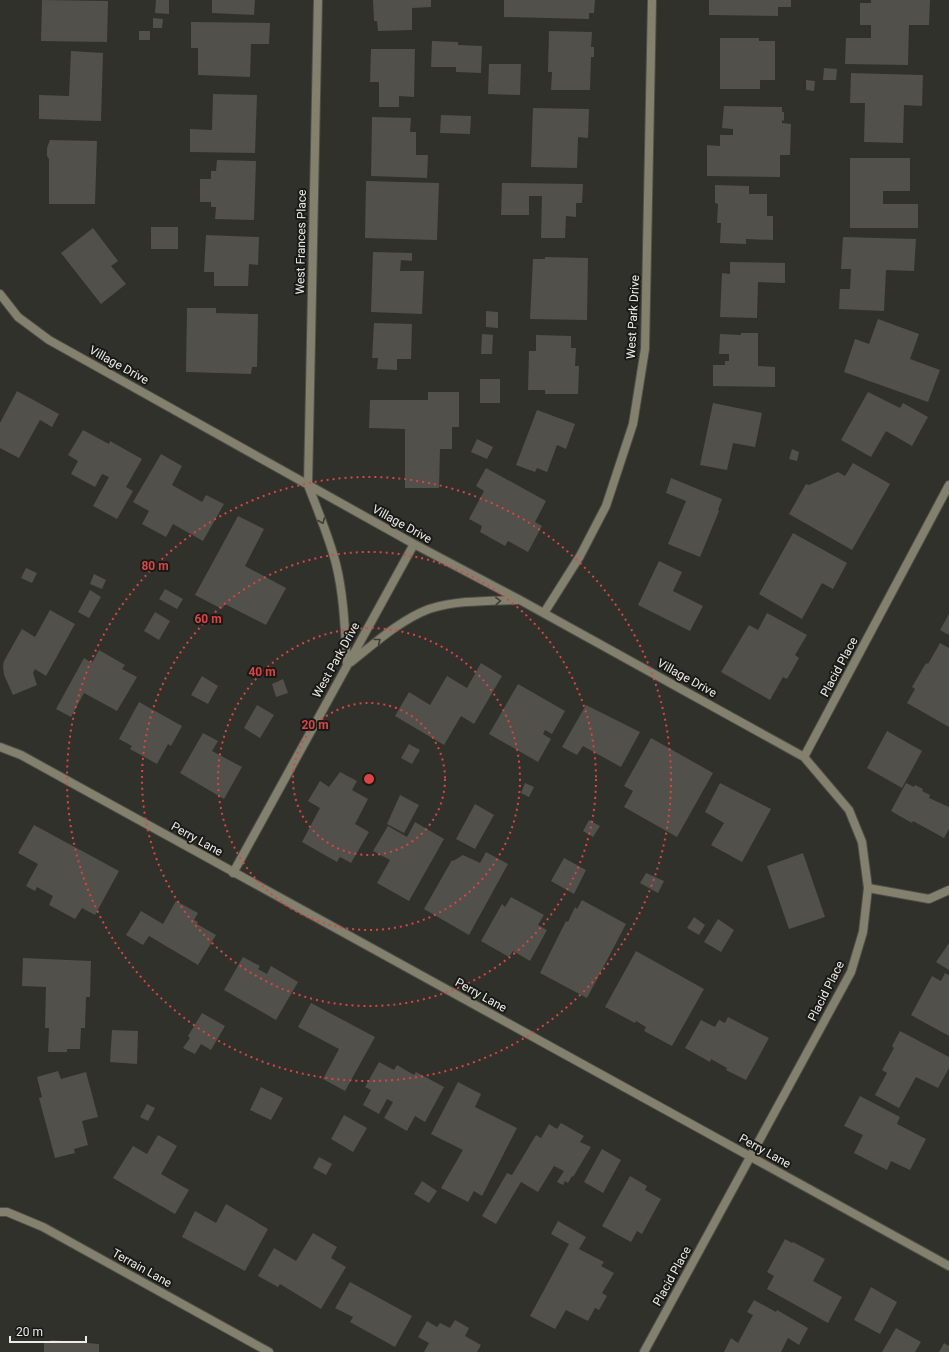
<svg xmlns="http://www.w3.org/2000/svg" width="949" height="1352" viewBox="0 0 949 1352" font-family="Roboto,sans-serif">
<rect width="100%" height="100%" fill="#31312c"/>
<path fill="#51504b" d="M42,0L108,1L107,42L41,41Z
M156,0H169V14L155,13Z
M212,0H255L254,15L212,13Z
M373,0H431V7L412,8V30L378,31L377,21H374Z
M504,0H595L594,13H589V19L504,17Z
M709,0H791V7H778V16L709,15Z
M871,0H930L929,25H909L908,65L845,64L846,38H871V25H860V3H871Z
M153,18L163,19L162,28H153Z
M191,22L270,23L269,44H251L250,77L198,75V48H191Z
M139,31H150V40H139Z
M549,31L592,32L591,47H594V57H591L590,90H551L552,72H548Z
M720,38H759V41H775V80H760V89H720Z
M432,41L458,42V45L482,46L481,73L456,72V67H431Z
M371,49H415L414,97L399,96V107H379V82H370Z
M71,51L103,53L101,121L39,119V95L69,96Z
M489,64H521L520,95L488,94Z
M824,68L837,69L836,80H823Z
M851,73L923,75L922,106L904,105L903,143L864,142L865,103H850Z
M806,80L815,81L814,91L806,90Z
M213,94L257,95L255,153L190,152V129L212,130Z
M724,106L782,107V112H784V121L782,120V123L791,124L790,155H780V177L707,176V145L720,146V135H733V129L722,128Z
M533,108L589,109L588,138L578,137L577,168L531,167Z
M441,115L471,116L470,134L440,133Z
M372,117L411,118L410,132H416V155H428L427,178L371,176Z
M50,140L97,141L95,204H49V159L47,156V148Z
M850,158H910V191H883V204H918V228H850Z
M217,160L256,161L254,220L215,219L216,207H211V202H200V179H211V171H216Z
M366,181L439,183L437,240L365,238Z
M502,183L583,184L582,203H576V217L566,216L565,238H541L542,196H529V215H501Z
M715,185L749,186V194H767V216H773V240L746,239V244L720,243L721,223H717L718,204L715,203Z
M151,227H178V249H151Z
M93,228L118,261L111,266L126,284L101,304L61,253Z
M206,235L259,237L258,265L249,264L248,286H214V272H204Z
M843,237L916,239L914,271L886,270L884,311L839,309L840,289H850L851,269H841Z
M373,252L412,253V261L401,260L400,271H424L422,314L371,312Z
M545,257L588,258L587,320L530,319L533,259H545Z
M730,262L785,263V283L758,282L757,318L720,317L722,273L730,274Z
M187,308H216V313L258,314L257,367H252L251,374L186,372Z
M486,311L498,312V328L486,327Z
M878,319L919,334L910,359L940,370L928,402L844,372L855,339L869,344Z
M374,323L412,324L411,359H397V370L377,369L378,358H372Z
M741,333H758V366L775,367V387L713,386V365H725V361H729V354H719L720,334L741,335Z
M482,334L493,335L492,354H481Z
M536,335L571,336V348H576L575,366H579L578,394H545V390H528L529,351H536Z
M480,379H500V403H480Z
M17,391L59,414L52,427L40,420L19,458L0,448V423Z
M428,392H459V427H452V449H440L439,488H405V429L369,428L370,400H428Z
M868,392L900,408L903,403L928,417L912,446L886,431L871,457L841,440Z
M713,403L762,413L755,447L733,443L727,470L700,465Z
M537,410L575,424L566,449L557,445L547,472L537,468L535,472L516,465Z
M83,430L109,444L110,441L142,459L126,487L133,491L117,519L93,506L109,477L102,474L95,487L71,474L78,461L68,455Z
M477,439L493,447L487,459L471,452Z
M792,449L799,452L797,461L789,459Z
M161,454L182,466L172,485L202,502L206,495L224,504L203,541L173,524L166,537L142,524L149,511L133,502Z
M853,463L890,484L852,550L789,514L806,484L809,485L838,472L845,476Z
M486,468L546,501L535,522L542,526L528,552L508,541L505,546L480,532L482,526L469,519L484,491L476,486Z
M671,478L722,499L718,510L719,511L700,557L668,544L686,501L666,493Z
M238,516L264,529L245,566L286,588L266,625L225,604L222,609L195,595Z
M793,533L847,563L833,589L822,583L802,619L759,594Z
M659,561L682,572L673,591L703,606L690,631L638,605Z
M26,568L37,573L32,583L21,578Z
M94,574L106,580L102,589L90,584Z
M165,589L183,599L177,609L159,599Z
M90,590L101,597L89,618L78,612Z
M50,610L75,624L46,676L35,669L33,673L37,685L13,695L4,675L3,666L4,661L22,629L35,637Z
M155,612L170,621L159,640L144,631Z
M767,613L807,635L795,655L799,658L787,679L783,677L770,700L721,672L749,625L758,630Z
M949,614V635L940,630Z
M940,643L949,648V727L907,703L915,689L912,687L926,663L928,664Z
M99,650L125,665L122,669L137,677L117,711L84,693L71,717L56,709L84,658L92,663Z
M481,663L502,676L474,724L461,716L444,745L395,716L409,692L430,705L447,676L467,688Z
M202,676L218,686L208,704L191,695Z
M283,679L288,693L276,697L272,684Z
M518,684L565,711L552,734L545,730L543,734L551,739L538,762L489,734Z
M139,702L182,726L171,746L168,744L157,764L130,749L132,746L119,739Z
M257,705L274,715L260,738L244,728Z
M586,705L640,732L621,767L583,746L577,755L562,747Z
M887,731L922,751L902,788L867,768Z
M203,733L218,741L212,751L242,767L224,799L180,773Z
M651,738L713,773L677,837L624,807L633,791L624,786Z
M409,744L420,750L412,764L401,758Z
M340,772L357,781L352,790L368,799L355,824L369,832L351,863L340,857L337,862L302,842L320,808L308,801L320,781L329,787Z
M525,783L534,787L529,797L521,793Z
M720,783L771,809L742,862L711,845L724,823L705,812Z
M906,783L914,787L915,785L923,789L922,791L930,795L929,798L949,807V829L944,838L913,821L912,823L891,811Z
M400,795L419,805L404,833L387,824Z
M475,804L494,815L475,849L456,839Z
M589,820L600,826L593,837L583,831Z
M415,822L444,839L409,901L377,883L390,860L373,851L388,826L407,837Z
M34,825L119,871L95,915L82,908L75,919L49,905L53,896L37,887L35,891L26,886L38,864L18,853Z
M486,852L508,864L469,935L424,909L452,860L453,861L463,855L480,863Z
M803,853L825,917L789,929L767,866Z
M564,858L586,870L574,894L551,881Z
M646,873L664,881L658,893L640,883Z
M511,897L544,915L538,925L547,930L530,961L513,951L509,957L481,941L502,904L505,907Z
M582,900L626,924L587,998L540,973L566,921L568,922L575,907L577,909Z
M176,901L198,913L194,920L198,922L197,924L216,935L198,965L149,936L143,945L126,935L141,911L163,924Z
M694,917L705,925L699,935L687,928Z
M718,919L734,930L721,952L704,942Z
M949,943V970L936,962Z
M636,951L704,989L672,1046L644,1031L646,1027L636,1021L635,1023L605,1007Z
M243,957L260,966L258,969L267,974L271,966L298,982L276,1020L224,990Z
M23,958L91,961L90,997H86L85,1028H81L80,1049H67V1052H48L49,1028H45L46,987L22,986Z
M945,973L949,975V1036L911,1015L932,976L941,981Z
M311,1003L375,1037L345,1091L323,1079L339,1049L298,1027Z
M202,1013L225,1026L211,1050L201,1044L195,1054L183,1048L190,1038L188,1036Z
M728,1017L769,1038L746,1080L726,1070L727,1068L711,1059L710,1062L685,1048L701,1020L715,1027L719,1020L725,1023Z
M112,1030L138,1031L137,1064L110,1062Z
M900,1031L949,1057V1068L938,1088L916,1077L899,1108L875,1095L887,1073L882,1070L894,1048L892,1046Z
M379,1062L394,1070L397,1065L414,1075L416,1072L444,1087L425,1122L415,1116L407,1131L384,1118L393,1102L387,1099L379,1114L363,1105L371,1090L365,1087Z
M58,1071L61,1079L86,1072L98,1117L82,1121L88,1145L74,1149L75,1153L55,1158L39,1098L42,1097L37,1077Z
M458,1082L481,1094L475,1107L517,1128L482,1196L474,1191L468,1202L441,1188L463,1150L431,1134Z
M261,1087L283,1098L271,1120L250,1110Z
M860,1096L900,1117L897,1124L926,1139L910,1170L891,1161L887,1170L854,1153L863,1135L844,1126Z
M147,1104L155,1108L148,1121L140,1117Z
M344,1115L367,1128L353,1152L331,1139Z
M561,1123L584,1136L580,1142L591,1147L573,1177L572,1176L568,1183L565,1181L563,1185L557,1182L564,1171L554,1166L538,1192L521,1182L496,1224L482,1216L507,1173L512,1175L536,1135L541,1138L549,1124L557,1129Z
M158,1135L177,1146L161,1174L189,1190L175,1214L113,1178L133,1146L147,1154Z
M602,1149L621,1160L603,1193L584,1182Z
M319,1157L332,1164L326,1175L313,1168Z
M630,1176L647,1186L645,1190L661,1199L642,1234L637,1231L631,1242L602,1226Z
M422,1181L437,1191L429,1203L414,1194Z
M226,1204L268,1229L245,1271L182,1237L195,1211L216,1223Z
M558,1221L586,1237L579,1249L604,1262L601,1266L614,1273L602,1293L607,1296L599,1310L595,1308L588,1321L566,1310L555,1329L530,1316L569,1244L551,1234Z
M313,1233L337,1247L331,1258L346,1267L321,1309L280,1284L278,1287L258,1276L274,1248L296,1261Z
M785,1239L792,1243L793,1242L825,1259L813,1281L842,1297L828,1323L767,1289L774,1276L767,1272Z
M350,1282L412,1316L395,1347L350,1322L353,1317L335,1308Z
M871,1287L897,1302L880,1334L854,1320Z
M754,1300L776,1312L777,1310L808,1328L799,1345L788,1338L781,1352H724L731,1338L738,1343L753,1315L747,1312Z
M455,1320L469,1328L465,1336L481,1345L477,1352H424L429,1343L418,1337L427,1321L437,1327L440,1323L450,1328Z
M896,1328L921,1342L915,1352H882Z
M51,1340L99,1344V1352H44V1342H51Z
M944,1343L949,1346V1352H939Z"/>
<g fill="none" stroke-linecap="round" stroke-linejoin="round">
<defs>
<path id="service" d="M868,888L929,899L949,890"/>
<path id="minor" d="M318,0L308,485C318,511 329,537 336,564C344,596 345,632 347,665
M0,294L18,317L49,340L414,544L520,600L804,757L849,810L862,842L868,888L863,932L851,972L644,1352
M544,613L580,556L606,506L633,424L645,349L652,0
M351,662C375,643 400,620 429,609C458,600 488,601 518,600
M0,747L21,755L949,1266
M804,757L949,485
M233,873L414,544
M0,1212H7L43,1227L269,1352"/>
</defs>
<use href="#service" stroke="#4f4f4a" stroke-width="10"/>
<use href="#minor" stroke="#4f4f4a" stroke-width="10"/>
<use href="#service" stroke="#83816d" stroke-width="8"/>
<use href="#minor" stroke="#83816d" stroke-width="8"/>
</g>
<defs><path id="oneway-chevron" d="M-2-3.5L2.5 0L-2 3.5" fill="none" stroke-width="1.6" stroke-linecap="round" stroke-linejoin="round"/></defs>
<g stroke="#3e3d34">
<use href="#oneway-chevron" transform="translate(322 521) rotate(68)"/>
<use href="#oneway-chevron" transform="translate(498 601) rotate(-2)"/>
<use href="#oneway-chevron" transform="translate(378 641) rotate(-38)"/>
</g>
<g fill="none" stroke="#d94545" stroke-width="2" stroke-dasharray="2 4">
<circle cx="369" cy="779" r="76"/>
<circle cx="369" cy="779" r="151"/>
<circle cx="369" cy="779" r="227"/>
<circle cx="369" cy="779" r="302"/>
</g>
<g text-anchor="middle" stroke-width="4" stroke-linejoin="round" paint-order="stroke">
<g font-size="12" fill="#ecebe8" stroke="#191916">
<text transform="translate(301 242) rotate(-89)" y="4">West Frances Place</text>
<text transform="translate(633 317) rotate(-87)" y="4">West Park Drive</text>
<text transform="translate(119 365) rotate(29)" y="4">Village Drive</text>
<text transform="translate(402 524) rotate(29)" y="4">Village Drive</text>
<text transform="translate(336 660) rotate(-61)" y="4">West Park Drive</text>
<text transform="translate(839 667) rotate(-62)" y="4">Placid Place</text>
<text transform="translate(687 678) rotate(29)" y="4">Village Drive</text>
<text transform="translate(197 839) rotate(29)" y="4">Perry Lane</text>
<text transform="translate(826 991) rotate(-63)" y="4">Placid Place</text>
<text transform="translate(481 995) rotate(29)" y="4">Perry Lane</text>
<text transform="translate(765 1151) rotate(29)" y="4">Perry Lane</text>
<text transform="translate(142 1268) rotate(29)" y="4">Terrain Lane</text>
<text transform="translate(672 1276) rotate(-61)" y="4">Placid Place</text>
</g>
</g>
<circle cx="369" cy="779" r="6" fill="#d94545" stroke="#191916" stroke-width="2"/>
<g font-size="12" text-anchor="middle" font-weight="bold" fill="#d94545" stroke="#191916" stroke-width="4" stroke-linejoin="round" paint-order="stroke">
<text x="155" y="570">80 m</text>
<text x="208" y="623">60 m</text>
<text x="262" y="676">40 m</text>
<text x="315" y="729">20 m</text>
</g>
<path d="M10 1336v6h76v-6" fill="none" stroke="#ecebe8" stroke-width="2"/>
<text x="16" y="1336" font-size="12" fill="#ecebe8" stroke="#191916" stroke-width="3" paint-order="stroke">20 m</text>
</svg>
